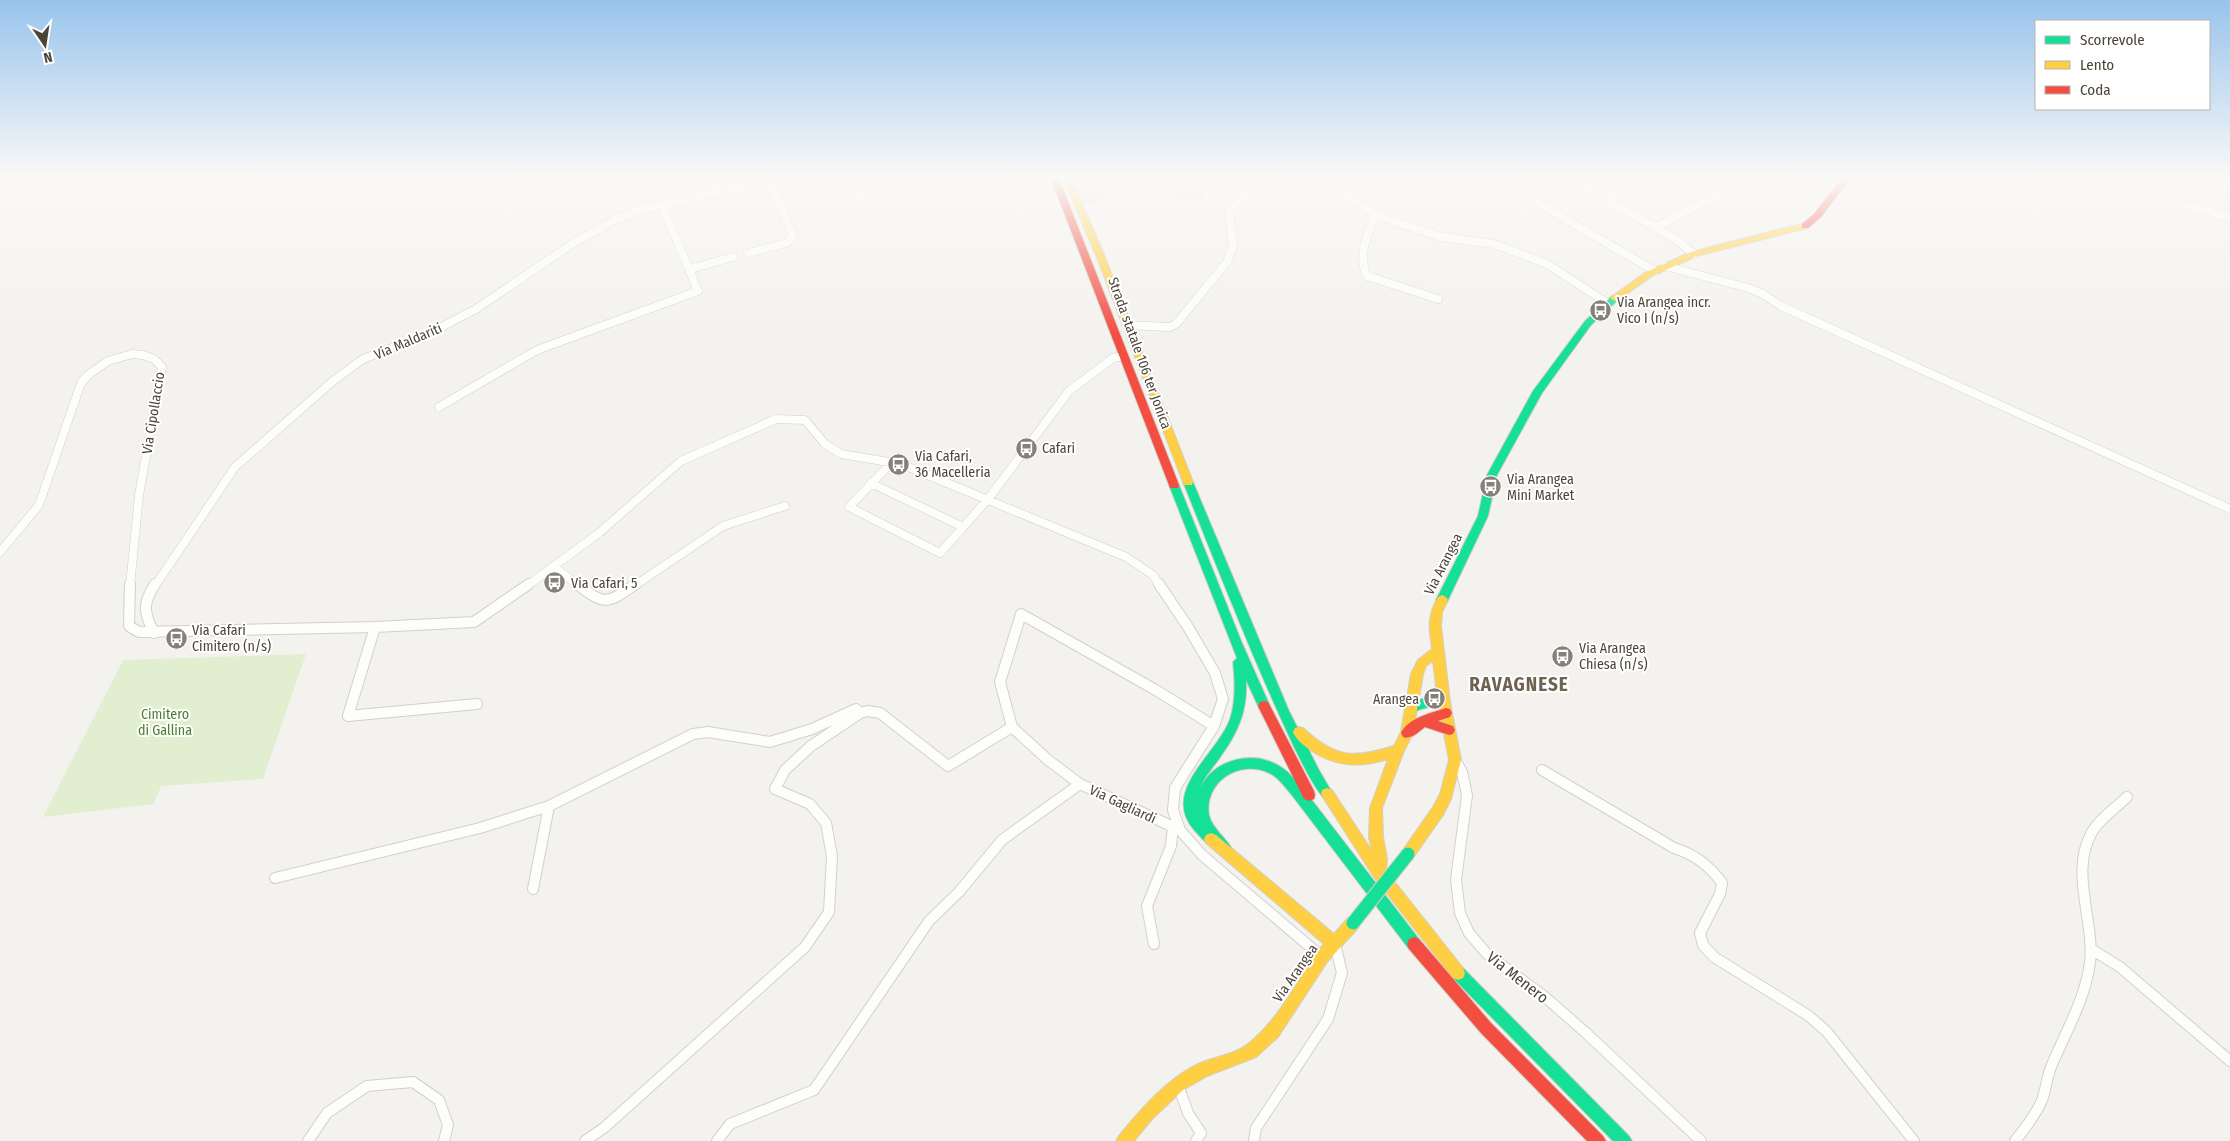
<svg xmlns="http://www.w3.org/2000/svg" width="2230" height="1141" viewBox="0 0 2230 1141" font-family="'Fira Sans Condensed',sans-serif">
<rect width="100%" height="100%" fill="#f4f2ee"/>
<path fill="#e1eecf" d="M306,654L263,779L161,786L154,804L43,817L123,660Z"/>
<path fill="#e6e3df" d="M1071,176H1209L1200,202L1129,185L1084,207Z"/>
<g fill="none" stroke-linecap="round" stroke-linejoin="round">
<defs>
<path id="street-far1" d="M705,176L718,193
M852,176L862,198
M1317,176L1376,214L1402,224L1442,237L1494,244L1547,264L1607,303
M1564,176L1674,238L1694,254
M1606,199L1645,176
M1536,202L1655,271
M2188,205L2230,218
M1376,214C1368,234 1357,254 1367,276L1438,299
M1657,227L1715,196L1730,176
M748,253L787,243L793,235L769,181
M1665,266L1748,288L1761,293L1781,306L2230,509
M690,269L733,257
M1126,325L1170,327L1176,324L1227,262L1233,246L1229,212L1242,198L1255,176
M439,407L537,350L698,291L662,205
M892,462L849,507L940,553L989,498L1069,391L1113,358L1123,356
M871,483L963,527
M0,552L39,505L81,383L88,375L108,361L132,354L143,355L154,359L162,367L139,495L130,586
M553,566L579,586
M155,586L235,467L333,381L363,359L426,335L476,309L575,242L615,220L638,210L769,181L779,176
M527,586L599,533L681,461L776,419L805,420L825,444L841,454L901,464L1126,557L1153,575L1160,586
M634,586L723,526L785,506"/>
<path id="street" d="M130,584L129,626L139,632L375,627L474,622L529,584
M577,584C605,606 607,604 636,584
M1159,584L1188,627L1215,673L1223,699L1214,726L1175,788L1173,810L1180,830
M375,627L348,716L477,704
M154,633C144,613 142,604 155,584
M1214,726L1154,689L1021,614L1000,682L1012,727L1048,760L1080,784L1180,830L1202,855L1322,957
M1455,760L1462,772L1467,795L1456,880L1460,913L1469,933L1487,954L1545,997L1585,1032L1701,1141
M1542,770L1674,848C1694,854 1710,866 1722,883L1720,894L1700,933L1703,945L1714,957L1809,1016L1827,1032L1914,1141
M275,878L480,828L549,806L693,734L708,732L770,742L812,729L856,709L860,713
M533,889L549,806
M1154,944L1147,906L1171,846L1173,826
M2091,949L2120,967L2230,1061
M1178,1085L1188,1113L1201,1133L1196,1141
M308,1141L327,1113L367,1086L413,1082L439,1100L448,1125L444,1141
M585,1141L605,1127L805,947L829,912L832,856L826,823L810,804L775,789L785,770L811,746L860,713L868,711L880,713L948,766L1012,727
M717,1141L730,1124L814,1090L929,921L959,892L1002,840L1080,784
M1254,1141L1256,1128L1328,1019L1342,973L1335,944
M2015,1141C2025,1128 2036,1115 2042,1100C2046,1089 2047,1077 2051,1067C2065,1033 2085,1000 2090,963C2095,921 2069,872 2092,832C2100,818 2116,808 2127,797"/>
<path id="fast" d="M1615,295L1620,298L1618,300L1591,325L1542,393L1497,475L1488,516L1448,600L1446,603H1438L1436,600L1478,516L1487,475L1533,391L1585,321L1612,296Z
M1188,478L1193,482L1289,711L1319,770L1333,794L1332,798L1327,800C1303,791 1200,523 1183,482Z
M1174,481L1179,485L1242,643L1270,706L1268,710L1264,711L1260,710L1246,680C1248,712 1237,734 1219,759C1212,768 1204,778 1200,788C1214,759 1253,749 1281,767C1289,772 1294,779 1301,786L1419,939L1421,944L1419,949L1414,951L1409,949L1291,794C1285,787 1278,777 1269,773C1239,759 1204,782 1209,815C1212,829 1227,838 1233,851L1231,855L1226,857L1221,855L1213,844C1205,844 1201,837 1195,831C1159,791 1218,754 1230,719C1236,701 1235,681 1233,662L1237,658L1169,485Z
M1428,697L1448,698L1450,702L1448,706C1441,708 1433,706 1426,708C1419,709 1415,713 1409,711L1407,707L1409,703Z
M1458,966L1463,968L1629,1136L1632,1141H1613L1453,978L1451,973L1453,968Z"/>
<path id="slow" d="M1062,176H1070L1104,255L1193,482L1192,485H1184L1183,482L1096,255Z
M1805,223L1809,226L1808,228L1697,256L1652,276L1618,300L1615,301L1610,298L1646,272L1691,252Z
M1442,595L1446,597L1448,600L1442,612L1441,626L1450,702L1461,760L1451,799L1443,815L1413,858L1408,860L1403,858L1401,854L1403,850L1433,807L1440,794L1449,760L1438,702L1433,661L1426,666L1423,674L1413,733L1404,751L1382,808L1383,837L1387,859L1386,871L1463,968L1465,973L1463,978L1458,980L1453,978L1374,877L1321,794L1322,790L1327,788L1332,790L1372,851L1369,837L1370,808L1388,759C1360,768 1334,767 1309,749C1303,745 1296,739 1293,732L1295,728L1299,727L1303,728C1335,758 1353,759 1394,746L1401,732L1411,674L1418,660L1432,649C1429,626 1427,618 1438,597Z
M1211,833L1216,835L1334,934L1348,918L1353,916L1358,918L1360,923L1358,928L1327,962L1278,1037L1256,1057L1207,1076L1183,1090L1152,1119L1134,1141H1116L1119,1136C1142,1108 1166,1080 1198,1064C1213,1057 1237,1054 1248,1044C1278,1020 1296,984 1317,952L1324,944L1206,843L1204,839L1206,835Z"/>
<path id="jam" d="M1050,176H1058L1179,485L1178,488H1170L1169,485Z
M1844,176H1852L1821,217L1808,228H1802V224L1814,214Z
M1264,701L1268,702L1314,791L1315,795L1314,799L1309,801L1304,799L1258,706L1260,702Z
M1446,708L1450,709L1452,713L1450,717L1438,721L1453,726L1455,730L1453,734L1449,735L1425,727C1418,732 1411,740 1403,737L1401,733C1408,718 1431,713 1446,708Z
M1414,937L1419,939L1491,1023L1603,1136L1606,1141H1587L1481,1033L1409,949L1407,944L1409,939Z"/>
</defs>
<use href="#street-far1" stroke="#d2d0cb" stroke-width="9"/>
<use href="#street" stroke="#d2d0cb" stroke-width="12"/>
<use href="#fast" stroke="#d3cfc5" stroke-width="2"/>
<use href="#slow" stroke="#d3cfc5" stroke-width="2"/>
<use href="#jam" stroke="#d3cfc5" stroke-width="2"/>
<use href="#street-far1" stroke="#fdfdfc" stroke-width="8"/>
<use href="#street" stroke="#fdfdfc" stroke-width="10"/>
<use href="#fast" fill="#16e098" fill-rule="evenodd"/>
<use href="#slow" fill="#ffcf43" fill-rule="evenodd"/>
<use href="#jam" fill="#f24e42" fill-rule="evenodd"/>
<defs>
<path id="fast-bridge" d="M1353,923L1408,854"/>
</defs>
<use href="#fast-bridge" stroke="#d3cfc5" stroke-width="15" stroke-linecap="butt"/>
<use href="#fast-bridge" stroke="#16e098" stroke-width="13"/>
</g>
<linearGradient id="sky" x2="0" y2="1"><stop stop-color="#98c4ec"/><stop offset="0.53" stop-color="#faf9f7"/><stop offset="1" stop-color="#faf9f7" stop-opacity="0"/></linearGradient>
<rect width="2230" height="335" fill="url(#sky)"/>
<defs>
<symbol id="bus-disc" viewBox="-11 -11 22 22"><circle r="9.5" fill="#868178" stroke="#fff"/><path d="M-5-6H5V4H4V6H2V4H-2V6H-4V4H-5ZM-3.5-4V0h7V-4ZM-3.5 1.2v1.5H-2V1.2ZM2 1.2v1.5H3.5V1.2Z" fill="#fff"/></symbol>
</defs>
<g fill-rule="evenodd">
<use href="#bus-disc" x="1588" y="298" width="25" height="25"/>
<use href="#bus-disc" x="1014" y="436" width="25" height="25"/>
<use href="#bus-disc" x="886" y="452" width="25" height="25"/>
<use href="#bus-disc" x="1478" y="474" width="25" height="25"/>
<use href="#bus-disc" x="542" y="570" width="25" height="25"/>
<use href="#bus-disc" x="164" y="626" width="25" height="25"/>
<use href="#bus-disc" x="1550" y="644" width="25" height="25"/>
<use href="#bus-disc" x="1422" y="686" width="25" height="25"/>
</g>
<g text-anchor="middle" stroke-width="4" stroke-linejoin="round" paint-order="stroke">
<g font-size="14" fill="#4b4439" stroke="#fff" text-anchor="start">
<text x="1617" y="307">Via Arangea incr.<tspan x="1617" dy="16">Vico I (n/s)</tspan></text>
<text x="1042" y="453">Cafari</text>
<text x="915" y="461">Via Cafari,<tspan x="915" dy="16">36 Macelleria</tspan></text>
<text x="1507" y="484">Via Arangea<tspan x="1507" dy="16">Mini Market</tspan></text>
<text x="571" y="588">Via Cafari, 5</text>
<text x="192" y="635">Via Cafari<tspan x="192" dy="16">Cimitero (n/s)</tspan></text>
<text x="1579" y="653">Via Arangea<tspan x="1579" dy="16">Chiesa (n/s)</tspan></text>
<text x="1419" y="704" text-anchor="end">Arangea</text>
</g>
<g font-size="14" fill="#4b4439" stroke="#fff">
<text transform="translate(408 341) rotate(-23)" y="5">Via Maldariti</text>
<text transform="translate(1140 353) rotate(70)" y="5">Strada statale 106 ter Jonica</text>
<text transform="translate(153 413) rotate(-81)" y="5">Via Cipollaccio</text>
<text transform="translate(1443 564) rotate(-63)" y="5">Via Arangea</text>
<text transform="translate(1123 804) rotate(25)" y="5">Via Gagliardi</text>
<text transform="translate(1295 973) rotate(-55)" y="5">Via Arangea</text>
</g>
<g font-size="14" fill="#4a7f2a" stroke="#fff">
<text x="165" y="719">Cimitero<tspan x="165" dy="16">di Gallina</tspan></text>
</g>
<g font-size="16" fill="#4b4439" stroke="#fff">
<text transform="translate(1518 977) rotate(38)" y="6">Via Menero</text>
</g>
<g font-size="19" font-weight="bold" letter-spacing="1" fill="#6e6250" stroke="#fff">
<text x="1519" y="691">RAVAGNESE</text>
</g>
</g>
<rect x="2035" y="20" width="175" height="90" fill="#ffffff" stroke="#b7b4b0"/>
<rect x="2045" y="36" width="25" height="8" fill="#16e098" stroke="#b7b4b0"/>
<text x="2080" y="45" font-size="15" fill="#4b4439">Scorrevole</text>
<rect x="2045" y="61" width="25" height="8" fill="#ffcf43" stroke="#b7b4b0"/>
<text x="2080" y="70" font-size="15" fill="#4b4439">Lento</text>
<rect x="2045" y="86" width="25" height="8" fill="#f24e42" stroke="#b7b4b0"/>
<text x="2080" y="95" font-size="15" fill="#4b4439">Coda</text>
<g transform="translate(45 45) rotate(167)" stroke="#ffffff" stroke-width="4" paint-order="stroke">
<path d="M0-4L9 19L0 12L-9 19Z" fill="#4b4439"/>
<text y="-8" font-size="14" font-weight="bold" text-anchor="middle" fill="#4b4439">N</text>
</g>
</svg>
